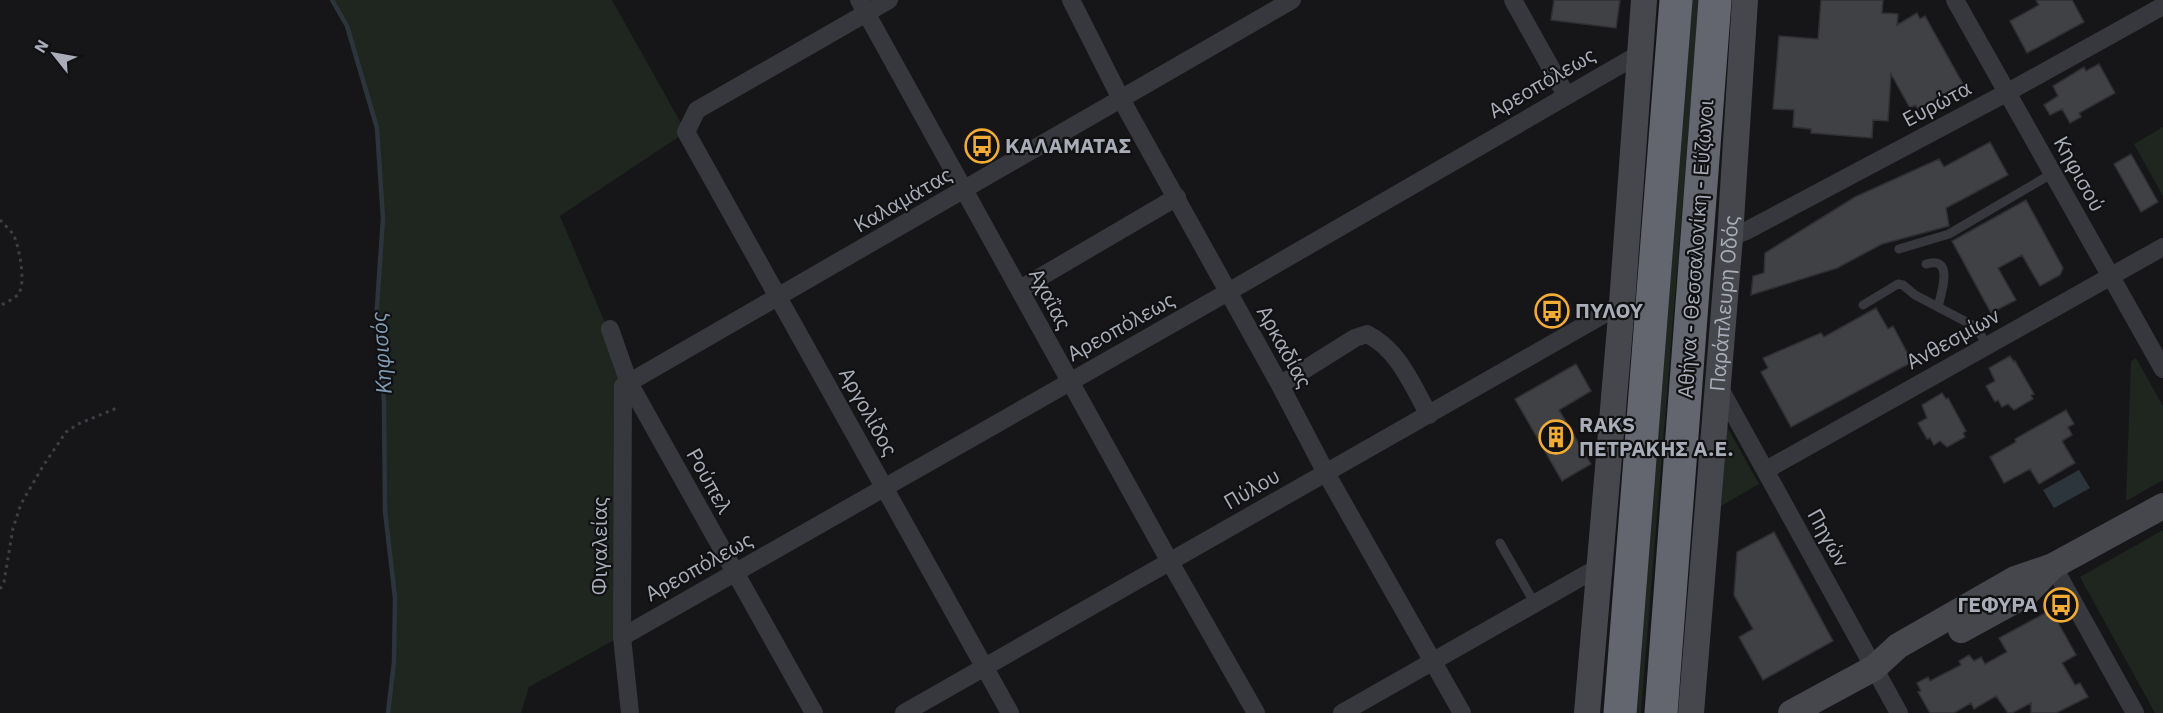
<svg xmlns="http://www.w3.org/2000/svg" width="2163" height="713" viewBox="0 0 2163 713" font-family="'IBM Plex Sans',sans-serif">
<rect width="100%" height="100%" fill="#161618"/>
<path fill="#1e261f" d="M332,0H612L686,132L560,216L630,382L616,639L529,687L521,713H388L394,662L395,598L385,511L384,403L377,307L383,218L377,128L347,26Z
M1691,0H1699L1641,713H1633Z
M2163,127V196L2134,144Z
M2136,358L2163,406V480L2126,501L2131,361Z
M1727,427L1759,484L1721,506Z
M2163,530V713H2155L2080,577Z"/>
<path fill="#2c353c" d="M2079,470L2090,488L2054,508L2043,490Z"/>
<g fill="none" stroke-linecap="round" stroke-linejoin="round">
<path stroke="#2c353c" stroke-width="4.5" d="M332,0L347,26L377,128L383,218L377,307L384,403L385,511L395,598L394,662L388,713"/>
</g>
<path fill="#404145" stroke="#303034" stroke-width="1.5" d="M1554,0H1620L1616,28L1551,20Z
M1821,0H1883L1882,13L1898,14L1897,25L1917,13L1920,19L1925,16L1963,84L1918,109L1915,105L1910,108L1891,74L1888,121L1873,120L1872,138L1811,133V129L1793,127L1794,110L1773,109L1779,36L1818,39Z
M2036,0H2072L2084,22L2027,53L2010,21L2039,5Z
M2099,64L2115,93L2079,113L2081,117L2070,123L2062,109L2050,115L2044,105L2058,96L2053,86L2084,67L2086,71Z
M1990,142L2008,175L1946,208L1949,226L1882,244L1837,268L1751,295L1753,276L1764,273L1765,253L1855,197L1939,159L1944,167Z
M2131,154L2158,202L2141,212L2114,164Z
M2026,200L2063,268L2060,275L2040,286L2022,255L1998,268L2016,300L1991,313L1952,241Z
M1876,308L1888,329L1893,326L1912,362L1791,427L1761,372L1768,368L1763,358L1821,333L1824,337Z
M2010,356L2014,362L2015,361L2034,394L2031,395L2033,399L2014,410L2008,404L2002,407L1998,400L1995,402L1986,386L1995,381L1989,368Z
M1576,364L1591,391L1559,410L1591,464L1562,481L1515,399Z
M1942,393L1946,399L1948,398L1966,431L1963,433L1965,437L1947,447L1940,441L1934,445L1930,438L1927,439L1918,423L1927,418L1922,405Z
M2066,410L2074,424L2068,427L2072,435L2062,441L2075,463L2039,484L2030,469L2004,483L1990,457L2016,442L2015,439Z
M1774,532L1833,641L1763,680L1739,637L1753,629L1734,595L1737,552Z
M2051,610L2076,655L2062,663L2075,685L2080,683L2088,697L2056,713H2031V703L2012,713H2008L1996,696L1974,709L1971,703L1954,713H1930L1918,692L1921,691L1917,683L1928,677L1930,681L1961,665L1959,661L1969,655L1974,661L1981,657L1985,664L2007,652L1999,638Z"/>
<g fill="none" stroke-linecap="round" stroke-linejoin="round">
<path stroke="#3d3f44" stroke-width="3" stroke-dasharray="3 4.5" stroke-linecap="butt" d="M0,220C4,224 9,229 13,234C19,244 26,283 19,293C15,299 6,302 0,306
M0,589L4,582L13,528L21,504L43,466L66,432L78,424L117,408"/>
<path stroke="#37383d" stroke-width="9" d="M1899,249L1949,234L2053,173
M1926,264C1955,255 1941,294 1938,307
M1863,305L1898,284L1903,285L1915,295L1976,327L1987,345
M1500,543L1535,604"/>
<path stroke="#37383d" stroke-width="18" d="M859,0L1170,562L1256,713
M889,0L697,110L686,132L1010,713
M1071,0L1121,99L1280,385L1326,473L1462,713
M1513,0L1566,95
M1955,0L2163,369
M1730,237L1746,231L2008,92L2163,6
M1020,289L1177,197
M610,329L629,383L814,713
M1280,385L1355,338L1367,334C1399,350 1412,385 1429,415
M1718,385L1899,713
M1766,470L2163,247
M2053,566L2135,713
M622,637L1228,292L1641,53
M630,713L622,637L623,386L1292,0
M904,713L1622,304
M1342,713L1599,567"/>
<g stroke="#45474d" stroke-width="26">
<path d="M1961,630L2025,595L2049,570"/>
<path d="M1587,713L1622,304L1644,0"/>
<path id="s1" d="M1691,713L1730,237L1745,0"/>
<path d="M1791,713L1874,668L1898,646L2015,579L2053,566L2163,506"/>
</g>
<path stroke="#63666e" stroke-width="33" d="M1620,713L1676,0
M1661,713L1715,0"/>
</g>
<defs>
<symbol id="bus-ring" viewBox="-11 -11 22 22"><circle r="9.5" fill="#111113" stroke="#f2ac34" stroke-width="1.5"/><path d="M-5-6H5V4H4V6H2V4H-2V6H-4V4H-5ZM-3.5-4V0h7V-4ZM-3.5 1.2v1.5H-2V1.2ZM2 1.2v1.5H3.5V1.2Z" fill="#f2ac34"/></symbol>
<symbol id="building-ring" viewBox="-11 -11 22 22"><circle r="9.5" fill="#111113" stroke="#f2ac34" stroke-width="1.5"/><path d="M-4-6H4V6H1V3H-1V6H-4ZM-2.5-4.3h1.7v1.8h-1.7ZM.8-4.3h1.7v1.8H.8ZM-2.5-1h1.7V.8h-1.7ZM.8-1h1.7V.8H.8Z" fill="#f2ac34"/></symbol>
</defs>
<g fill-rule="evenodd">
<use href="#bus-ring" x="963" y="127" width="38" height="38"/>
<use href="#bus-ring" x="1533" y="292" width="38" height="38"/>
<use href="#building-ring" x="1537" y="418" width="38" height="38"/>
<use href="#bus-ring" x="2042" y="586" width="38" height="38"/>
</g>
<g text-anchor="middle" stroke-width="4.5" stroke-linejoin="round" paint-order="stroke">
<g font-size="21" fill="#a8adb8" stroke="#111113">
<text transform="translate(1542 83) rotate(-30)" y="7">Αρεοπόλεως</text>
<text transform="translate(1937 104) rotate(-28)" y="7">Ευρώτα</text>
<text transform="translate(2079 174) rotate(61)" y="7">Κηφισού</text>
<text transform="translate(903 200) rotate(-30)" y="7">Καλαμάτας</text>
<text transform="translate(1696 249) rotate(-86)" y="7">Αθήνα - Θεσσαλονίκη - Εύζωνοι</text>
<text transform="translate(1050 299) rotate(62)" y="7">Αχαΐας</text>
<text dy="7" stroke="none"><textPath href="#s1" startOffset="411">Παράπλευρη Οδός</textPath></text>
<text transform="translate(1121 327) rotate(-29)" y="7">Αρεοπόλεως</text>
<text transform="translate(1953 339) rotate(-29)" y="7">Ανθεσμίων</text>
<text transform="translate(1284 347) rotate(61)" y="7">Αρκαδίας</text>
<text transform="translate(868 412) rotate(61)" y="7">Αργολίδος</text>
<text transform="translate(709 481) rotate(61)" y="7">Ρούπελ</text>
<text transform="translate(1252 489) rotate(-30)" y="7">Πύλου</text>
<text transform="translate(1828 538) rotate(61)" y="7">Πηγών</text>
<text transform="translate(600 546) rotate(-90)" y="7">Φιγαλείας</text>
<text transform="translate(699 567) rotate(-29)" y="7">Αρεοπόλεως</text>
</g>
<g font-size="21" font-weight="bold" fill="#a8adb8" stroke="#111113" text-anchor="start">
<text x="1005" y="153">ΚΑΛΑΜΑΤΑΣ</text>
<text x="1575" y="318">ΠΥΛΟΥ</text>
<text x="1579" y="432">RAKS<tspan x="1579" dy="24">ΠΕΤΡΑΚΗΣ Α.Ε.</tspan></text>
<text x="2038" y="612" text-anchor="end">ΓΕΦΥΡΑ</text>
</g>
<g font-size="22" font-style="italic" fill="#7f9cb3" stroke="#111113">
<text transform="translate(381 353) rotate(-94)" y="8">Κηφισός</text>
</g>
</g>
<g transform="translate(54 54) rotate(301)" stroke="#111113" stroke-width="4.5" paint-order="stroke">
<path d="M0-4.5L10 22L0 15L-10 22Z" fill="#a8adb8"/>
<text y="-9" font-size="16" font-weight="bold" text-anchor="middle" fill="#a8adb8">N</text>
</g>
</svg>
